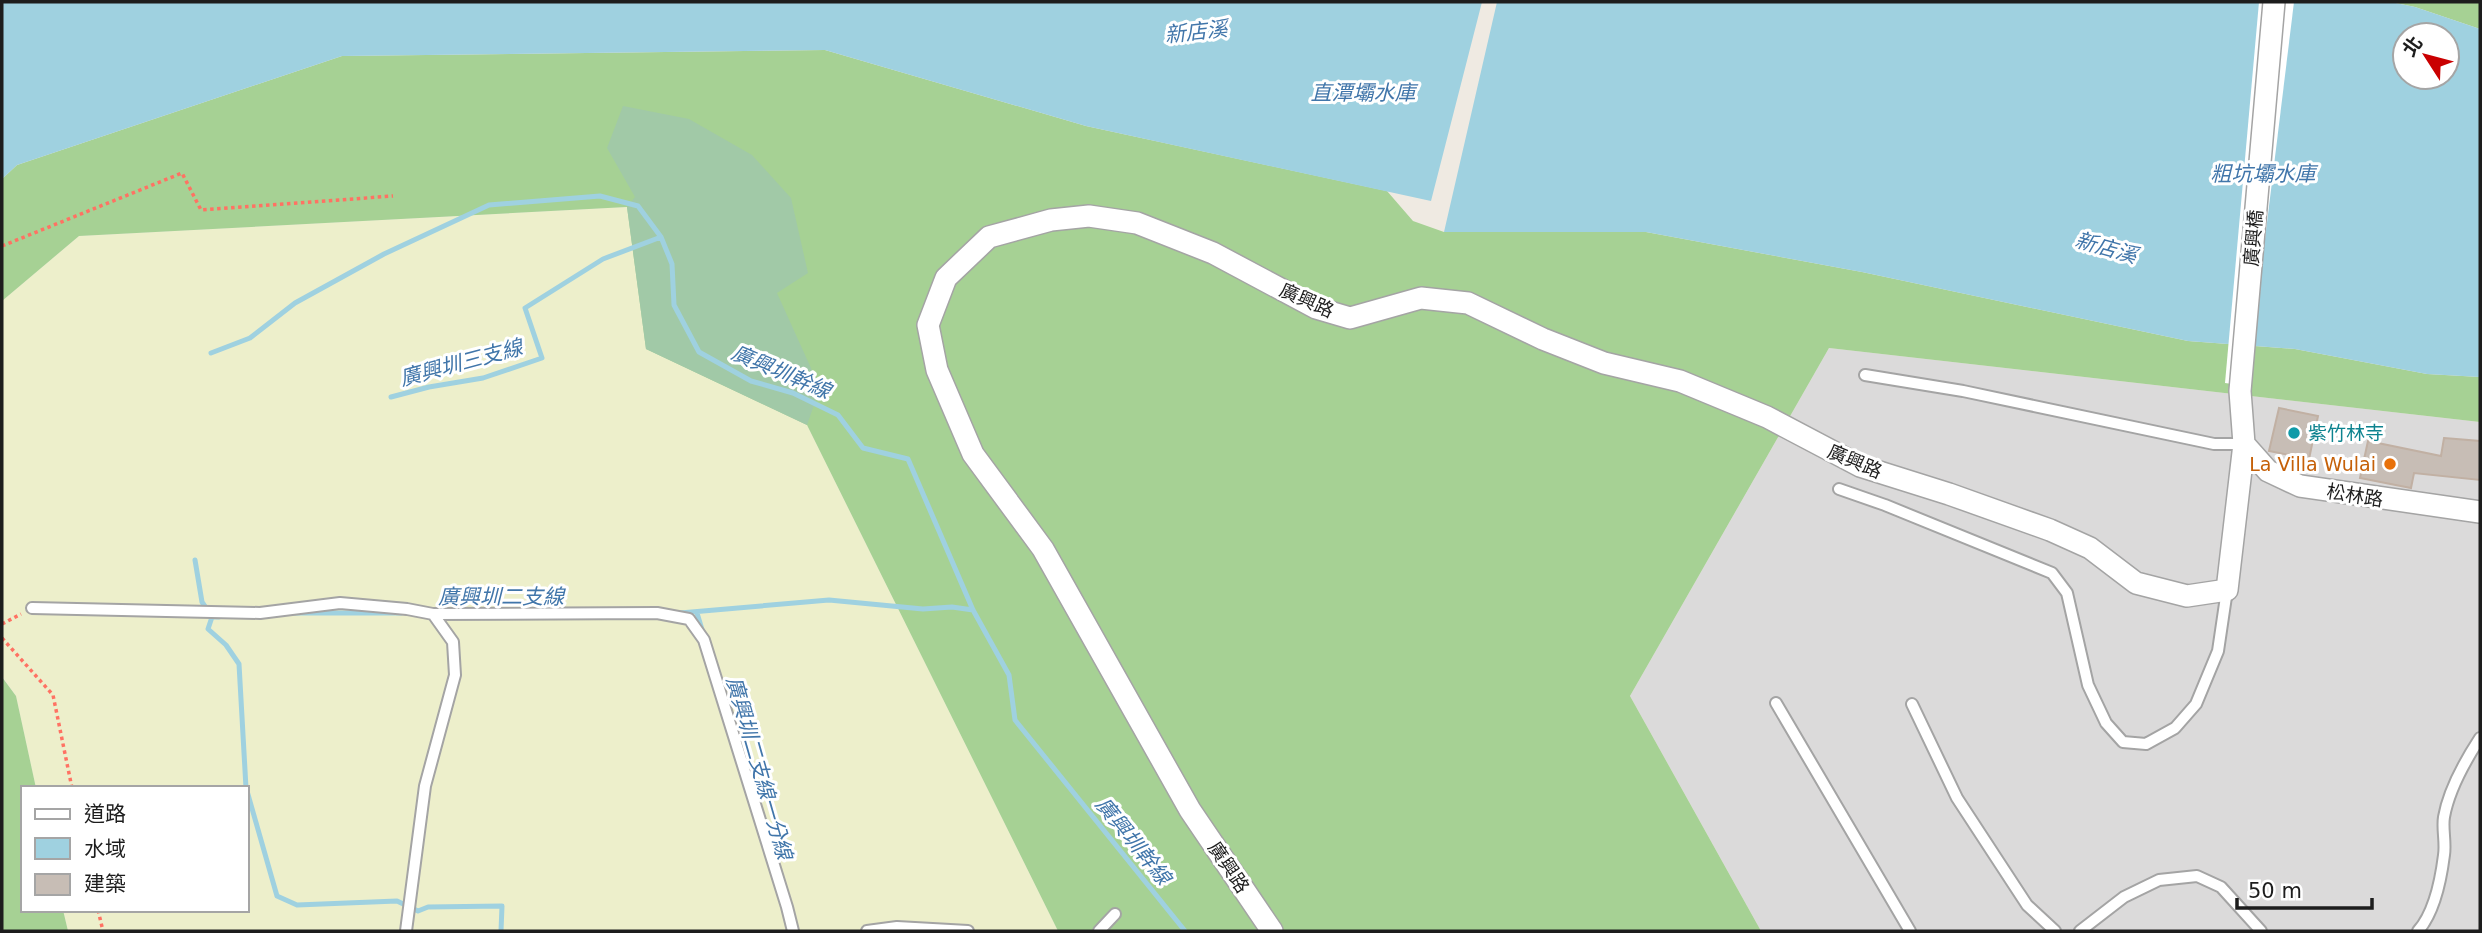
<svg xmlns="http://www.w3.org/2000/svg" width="2482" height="933" viewBox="0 0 2482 933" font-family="'DejaVu Sans','Noto Sans TC',sans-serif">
<rect width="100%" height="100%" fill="#efeae2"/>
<path fill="#dbdada" d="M1829,348L2480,422V931H1761L1630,696Z"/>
<path fill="#edefcb" d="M627,207L646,349L807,425L1058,931H68L63,910H247V788H36L16,696L2,676V301L79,236Z"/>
<path fill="#a6d194" d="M2391,2H2480V29L2415,7Z
M825,50L1086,126L1387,191L1413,221L1444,232H1646L1862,272L2188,341L2295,349L2427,374L2480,377V422L1829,348L1630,696L1761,931H1058L807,425L646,349L627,207L79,236L2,301V179L17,165L342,56Z
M2,677L16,696L36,788H23V910H63L68,931H2Z"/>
<path fill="#a1c9a7" d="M623,106L689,119L752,155L791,198L808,273L777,293L820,388L807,425L646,349L627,207L635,197L607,148Z"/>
<path fill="#9fd1e0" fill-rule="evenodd" d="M2,2H1482L1431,201L1086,126L825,50L342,56L17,165L2,179Z
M1497,2H2391L2415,7L2480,29V377L2427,374L2295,349L2188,341L1862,272L1646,232H1444ZM2405,35H2447V77H2405Z"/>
<path fill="#fff" d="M2259,2H2294L2247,386L2225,383Z"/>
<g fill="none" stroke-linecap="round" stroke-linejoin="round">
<path stroke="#9fd1e0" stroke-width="5" d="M211,353L250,338L295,303L384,254L489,205L600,196L638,206L661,237L672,264L674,305L699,352L751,381L793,393L838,415L863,448L908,459L973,610L1009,675L1015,720L1185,931
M391,397L429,387L483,378L542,358L525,308L603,259L661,237
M195,560L202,602L208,611
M295,613H401
M680,613L829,600L923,609L952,607L973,610
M697,613L703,633
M219,617H212L208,629L226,645L239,664L246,788
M247,791L277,896L297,905L397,901L418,911L428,907L502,906L501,931"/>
</g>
<path fill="#c7bdb5" stroke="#c1b0a3" stroke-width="2" d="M2279,408L2318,416L2309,459L2269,451Z
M2444,438L2480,441V480L2414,473L2411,488L2360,478L2368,441L2441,456Z"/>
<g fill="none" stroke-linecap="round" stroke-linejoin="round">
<defs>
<path id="lane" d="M1865,375L1963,391L2214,444H2244
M1839,489L1885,505L2052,573L2067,593L2088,685L2106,723L2123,742L2146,744L2175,728L2196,704L2218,651L2227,590
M32,608L260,613L340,603L407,609L433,614L453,642L455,675L425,786L406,931
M433,614L657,613L689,619L704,640L787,907L793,931
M1776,703L1910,931
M1912,704L1957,798L2027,905L2055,931
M867,931L897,927L968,931
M1099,931L1115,914
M2080,931L2124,897L2159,880L2197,876L2221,887L2261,931
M2418,931C2434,913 2441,879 2444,855C2446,842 2442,829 2444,817C2449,789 2465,761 2480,738"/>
<path id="street" d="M2244,444L2268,471L2300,486L2480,512
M1272,931L1190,810L1043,549L973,454L937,370L928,325L946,278L989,237L1051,220L1089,216L1137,223L1213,253L1316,308L1350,318L1421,298L1468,303L1543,339L1604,363L1680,381L1767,417L1860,466L1949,494L2050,530L2090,548L2136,583L2187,596L2227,590L2244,444L2240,391L2274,2"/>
</defs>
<use href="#lane" stroke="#a4a4a4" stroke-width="14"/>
<use href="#street" stroke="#a4a4a4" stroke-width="24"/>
<path stroke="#ff7263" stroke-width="3.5" stroke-dasharray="3.5 3.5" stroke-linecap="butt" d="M2,246L182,173L201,210L393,196
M2,624L21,614
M2,638L53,695L72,788
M98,910L103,931"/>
<use href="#lane" stroke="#fff" stroke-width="10"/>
<use href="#street" stroke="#fff" stroke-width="21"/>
</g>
<circle fill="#0f9aa8" stroke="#fff" stroke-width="2.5" cx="2294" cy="433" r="7"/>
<circle fill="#e8710a" stroke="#fff" stroke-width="2.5" cx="2390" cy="464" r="7"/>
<g text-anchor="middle" stroke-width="6" stroke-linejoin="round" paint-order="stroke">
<g font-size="19" fill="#1d1d1d" stroke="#fff">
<text transform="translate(2253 238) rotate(-85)" y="7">廣興橋</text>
<text transform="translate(1307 300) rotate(24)" y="7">廣興路</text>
<text transform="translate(1855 461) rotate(23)" y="7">廣興路</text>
<text transform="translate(2355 495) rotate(9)" y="7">松林路</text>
<text transform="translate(1229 867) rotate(56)" y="7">廣興路</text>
</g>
<g font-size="19" fill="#0d838f" stroke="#fff" text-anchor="start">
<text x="2308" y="440">紫竹林寺</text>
</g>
<g font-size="19" fill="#c56008" stroke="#fff" text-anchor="end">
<text x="2376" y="471">La Villa Wulai</text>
</g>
<g font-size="21" font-style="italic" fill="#4176aa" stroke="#fff">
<text transform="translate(1196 32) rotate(-6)" y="7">新店溪</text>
<text x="1363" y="100">直潭壩水庫</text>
<text x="2263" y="181">粗坑壩水庫</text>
<text transform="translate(2106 248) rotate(16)" y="7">新店溪</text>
<text transform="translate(461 363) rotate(-15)" y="7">廣興圳三支線</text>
<text transform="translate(781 372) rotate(23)" y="7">廣興圳幹線</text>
<text x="501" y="604">廣興圳二支線</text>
<text transform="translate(759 768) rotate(74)" y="7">廣興圳二支線一分線</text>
<text transform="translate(1133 841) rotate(51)" y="7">廣興圳幹線</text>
</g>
</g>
<rect width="2482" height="933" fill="none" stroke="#1d1d1d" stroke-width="7"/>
<rect x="21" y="786" width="228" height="126" fill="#ffffff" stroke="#a5a5a5" stroke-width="2"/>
<rect x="35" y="809" width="35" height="10" fill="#ffffff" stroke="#a5a5a5" stroke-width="2"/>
<text x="84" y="821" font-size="21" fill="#1d1d1d">道路</text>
<rect x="35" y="838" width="35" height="21" fill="#9fd1e0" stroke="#a5a5a5" stroke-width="2"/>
<text x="84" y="856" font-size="21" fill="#1d1d1d">水域</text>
<rect x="35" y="874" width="35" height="21" fill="#c7bdb5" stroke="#a5a5a5" stroke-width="2"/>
<text x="84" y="891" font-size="21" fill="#1d1d1d">建築</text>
<g transform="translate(2426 56) rotate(306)"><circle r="33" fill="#ffffff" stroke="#a5a5a5" stroke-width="2"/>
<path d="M0-5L12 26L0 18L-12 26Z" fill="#ca0001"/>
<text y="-10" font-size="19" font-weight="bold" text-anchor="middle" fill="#1d1d1d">北</text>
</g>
<path d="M2237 898v10h135v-10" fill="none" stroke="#1d1d1d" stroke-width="3.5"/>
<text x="2248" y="898" font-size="21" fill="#1d1d1d" stroke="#ffffff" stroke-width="5" paint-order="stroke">50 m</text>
</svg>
